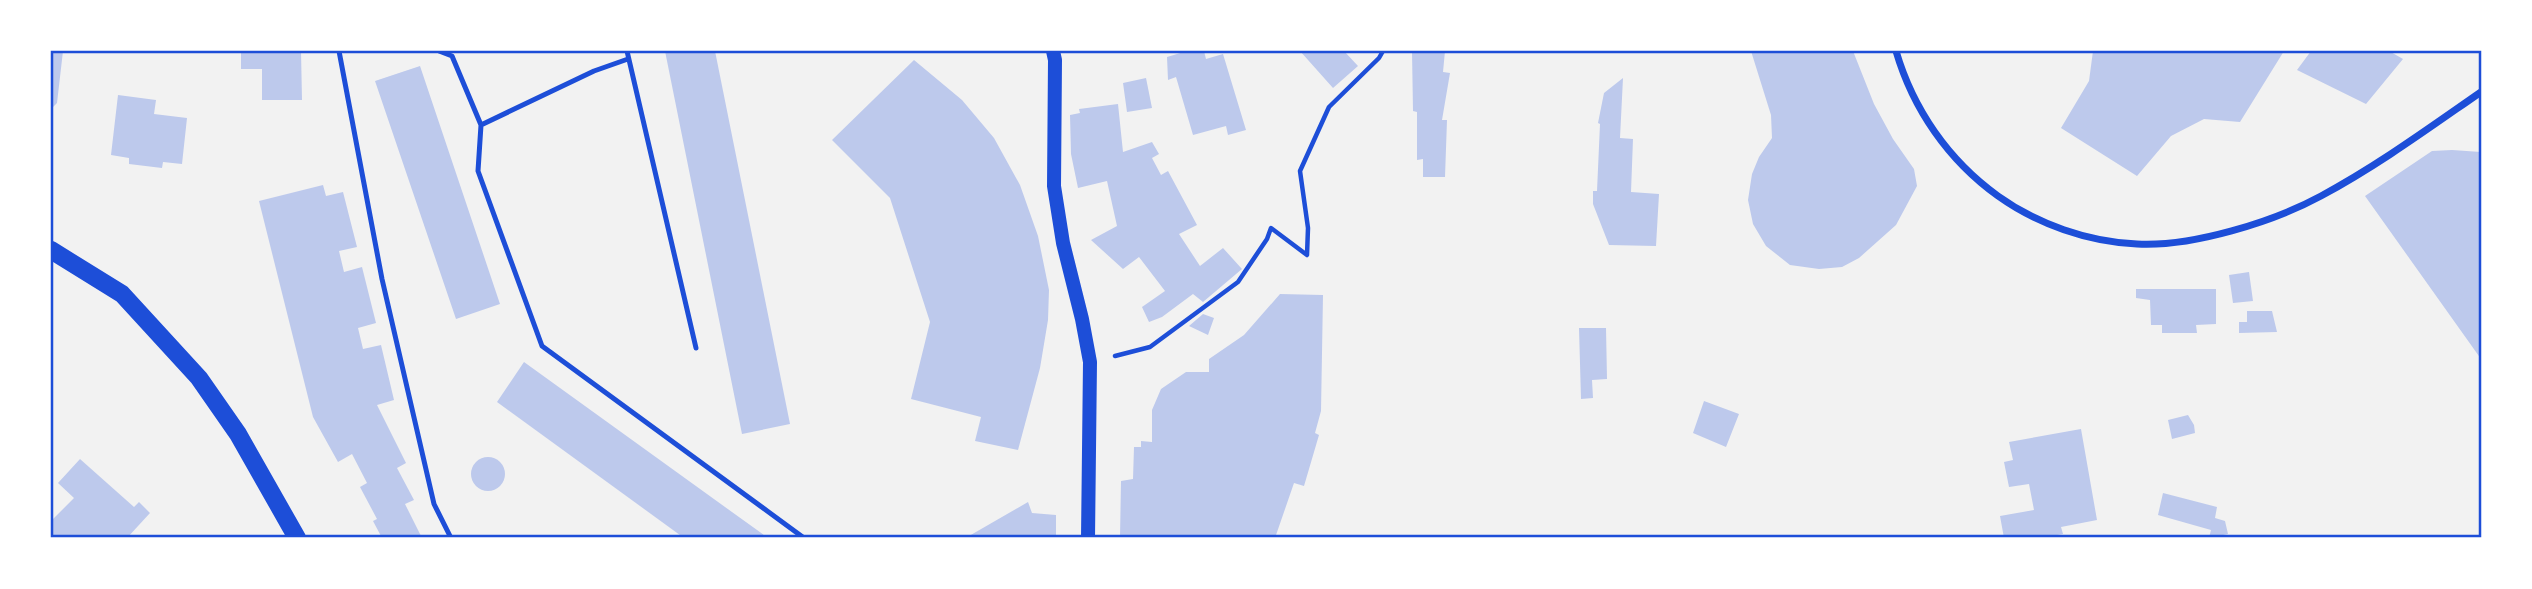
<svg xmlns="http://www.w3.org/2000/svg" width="2532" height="589" viewBox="0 0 2532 589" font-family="'Open Sans',sans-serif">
<rect width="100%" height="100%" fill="#f2f2f2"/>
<path fill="#bdc9ec" d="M51,51H63L57,103L51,109Z
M241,51H301L302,100H262V69H241Z
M665,51H715L790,424L742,434Z
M1187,51H1204L1206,59L1223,54L1246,130L1228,135L1226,126L1193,135L1176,77L1168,80L1167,57Z
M1300,51H1344L1358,66L1333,88Z
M1412,51H1445L1443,72L1450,73L1442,120H1447L1445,177H1423V159L1417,160V112L1413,111Z
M1751,51H1853L1874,104L1893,139L1914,169L1917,186L1896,225L1859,258L1842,267L1819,269L1790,265L1766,246L1753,224L1748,200L1752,174L1759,157L1772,138L1771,115Z
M2093,51H2284L2240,122L2204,119L2171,136L2137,176L2061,128L2089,81Z
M2311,51H2389L2403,59L2366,104L2297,70Z
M914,60L962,100L994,138L1020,185L1038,236L1049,290L1048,320L1040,368L1018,450L975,441L981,417L911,399L930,322L890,198L832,140Z
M420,66L500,304L456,319L375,81Z
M1146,78L1152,108L1127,112L1123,83Z
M1623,78L1620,138L1633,139L1631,192L1659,194L1656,246L1609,245L1593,204V191H1597L1600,124L1598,123L1604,93Z
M118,95L156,100L154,114L187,118L182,164L163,162L162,168L129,164V158L111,155Z
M1118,104L1123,152L1152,142L1159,154L1152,158L1161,175L1168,171L1197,225L1179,234L1200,266L1223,248L1242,269L1203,302L1193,294L1162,317L1149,322L1142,307L1165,291L1139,257L1123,269L1091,240L1117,226L1107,181L1078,188L1071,154L1070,115L1080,113L1079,109Z
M2452,150L2481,152V359L2365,196L2432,151Z
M323,185L326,196L343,192L357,247L339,251L344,272L362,267L376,323L358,328L363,349L381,345L394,400L377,405L406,463L397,468L414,500L405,504L422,538H382L373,521L377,519L360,487L367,483L352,454L338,462L313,417L259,201Z
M2249,272L2253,301L2233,303L2229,275Z
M2136,289H2216V324L2196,325L2197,333H2162V325H2151L2150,300L2136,298Z
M1280,294L1323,295L1321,411L1315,433L1319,435L1304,486L1294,483L1275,538H1120L1121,481L1133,479L1134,447H1141V441L1152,442V410L1161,389L1186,372H1209V359L1244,335Z
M2247,311H2272L2277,332L2239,333V322H2247Z
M1203,314L1214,318L1208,335L1189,326Z
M1579,328H1606L1607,379L1592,380L1593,398L1581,399Z
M524,362L768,538H684L497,402Z
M1704,401L1739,414L1726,447L1693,433Z
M2188,415L2194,425L2195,433L2172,439L2168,420Z
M2081,429L2097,520L2061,527L2063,534L2040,538H2004L2000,516L2034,510L2029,484L2009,487L2004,462L2013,460L2009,442Z
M471 474a17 17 0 1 1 34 0a17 17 0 1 1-34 0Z
M80,459L134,507L139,502L150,513L127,538L51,537V521L74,498L58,483Z
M2163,493L2217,507L2215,518L2225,521L2228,534L2209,538L2211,530L2158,515Z
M1028,502L1032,513L1056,515V538H969V536Z"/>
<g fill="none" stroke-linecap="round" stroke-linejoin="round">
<path stroke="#1d4ed8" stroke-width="4.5" d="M1115,356L1150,347L1238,282L1267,239L1271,228L1307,255L1308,228L1300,171L1329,107L1379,58L1383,51"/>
<path stroke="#1d4ed8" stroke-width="5" d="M339,51L382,279L434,504L451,538
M439,51L452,56L481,125
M627,51L696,348
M628,59L594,71L481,125L478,171L542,346L804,538"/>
<path stroke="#1d4ed8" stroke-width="7" d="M1896,51C1913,109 1948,160 1998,196C2037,224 2088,242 2137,244C2192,247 2273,222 2321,196C2377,166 2429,128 2481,92"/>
<path stroke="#1d4ed8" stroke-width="14" d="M1053,51L1055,60L1054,186L1063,243L1082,319L1090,362L1088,538"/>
<path stroke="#1d4ed8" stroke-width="18" d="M51,250L122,294L199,378L238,434L297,538"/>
</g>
<rect width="2532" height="589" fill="none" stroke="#ffffff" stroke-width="105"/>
<rect x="52" y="52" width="2428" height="484" fill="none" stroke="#1d4ed8" stroke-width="2.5"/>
</svg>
